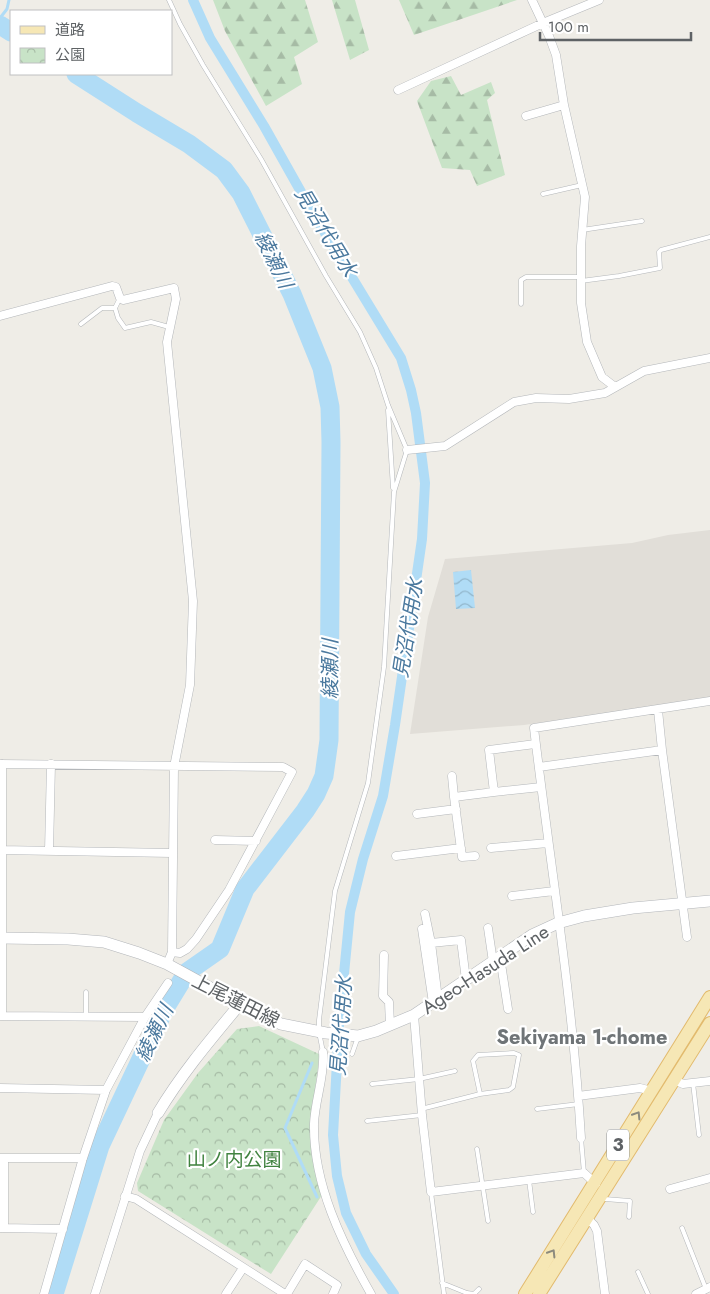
<svg xmlns="http://www.w3.org/2000/svg" width="710" height="1294" viewBox="0 0 710 1294" font-family="Jost,'Noto Sans JP',sans-serif">
<defs>
<pattern id="forest-firs" width="22" height="20" patternUnits="userSpaceOnUse" patternTransform="scale(1.25)"><rect width="22" height="20" fill="#c8e3c7"/><path d="M5 1l3.5 6h-7zM16 11l3.5 6h-7z" fill="#a6bba5"/></pattern>
<pattern id="park-crowns" width="20" height="18" patternUnits="userSpaceOnUse" patternTransform="scale(1.25)"><rect width="20" height="18" fill="#c8e3c7"/><path d="M2 6a3 3 0 1 1 6 0M12 15a3 3 0 1 1 6 0" fill="none" stroke="#a6bba5"/></pattern>
<pattern id="water-waves" width="16" height="10" patternUnits="userSpaceOnUse" patternTransform="scale(1.25)"><rect width="16" height="10" fill="#b0dcf6"/><path d="M0 5q4-4 8 0t8 0" fill="none" stroke="#92b6cb"/></pattern>
</defs>
<rect width="100%" height="100%" fill="#efede7"/>
<path fill="#e1ded8" d="M710,530V698L524,725L410,734L428,617L445,559L632,543L668,535Z"/>
<path fill="url(#forest-firs)" d="M213,0H305L318,42L294,57L302,84L266,106L225,31Z
M332,0H355L369,50L350,60Z
M399,0H517L414,35Z
M451,76L461,95L491,82L495,93L487,100L505,175L477,186L470,170L442,168L417,101L431,81Z"/>
<path fill="url(#park-crowns)" d="M259,1026L319,1054C319,1067 316,1079 315,1092C310,1131 311,1158 322,1195L271,1274L138,1191L137,1183L164,1120L198,1073L237,1029Z"/>
<path fill="url(#water-waves)" d="M471,570L475,608L456,609L453,572Z"/>
<g fill="none" stroke-linecap="round" stroke-linejoin="round">
<path stroke="#b0dcf6" stroke-width="3" d="M0,18L7,9L9,0
M312,1063L285,1128L317,1197"/>
<path stroke="#b0dcf6" stroke-width="10" d="M193,0L210,38L264,126L314,215L401,358L411,390L416,413L425,483L422,539L395,725L383,796L363,859L350,912L339,1025L333,1135L337,1176L346,1213L366,1254L394,1294"/>
<path stroke="#b0dcf6" stroke-width="19" d="M0,25L11,32
M54,1294L100,1146L165,1008L187,972L220,949L245,889L305,811L316,794L324,776L329,740L331,442L330,407L322,368L292,294L241,193L224,170L189,144L137,113L76,74"/>
<defs>
<path id="lane" d="M169,0L180,24L203,65L261,159L326,276L360,332L376,368L388,405L407,450L394,492L384,667L368,783L335,891L319,1020V1032L323,1052
M543,194L582,185
M582,230L642,221
M581,281L619,276L660,268L659,252L661,250L710,237
M120,298L115,308L118,318L125,328L151,322L169,327
M521,304V280L526,277H581
M81,324L102,308H115
M388,410L393,488
M86,992V1016
M352,1054L358,1037
M693,1083L699,1135
M372,1084L419,1079L455,1071
M421,1109L480,1094L509,1090L513,1087L519,1055L514,1053L478,1055L473,1061L480,1094
M537,1109L579,1104
M367,1121L422,1115
M581,1138L584,1173
M477,1149L488,1221
M529,1180L533,1212
M431,1192L444,1294
M603,1196L605,1199L630,1201L629,1217
M682,1228L706,1289
M638,1272L648,1294
M442,1283L467,1293L474,1294L479,1289"/>
<path id="street" d="M532,0L549,36L556,55L564,105L585,197L581,246V303L587,342L602,377L615,387
M398,90L543,23L599,0
M526,116L564,105
M0,316L112,286L116,287L120,298L123,300L174,288L176,299L167,342L193,601L190,685L174,767L172,952L167,964
M407,450L445,446L514,402L536,398L569,399L605,393L644,371L710,358
M535,744L489,750L494,792L541,787
M662,750L687,937
M0,764L283,767L292,772L229,890L196,939L187,949L180,953L172,952
M2,764V1016
M539,767L662,750L658,710
M452,776L454,797
M417,814L456,809
M215,840L256,841
M491,848L548,843
M0,850L172,853
M49,851L51,764
M396,856L461,848
M475,856L462,857L454,797L494,792
M512,896L554,891
M425,914L431,943
M488,928L493,962
M422,929L433,1003
M384,955L383,996L389,1002L390,1025
M500,957L508,1009
M438,999L431,943L461,940L466,980
M414,1015L422,1115L431,1192L584,1173L596,1184
M0,1016L145,1017
M323,1052C325,1076 315,1099 314,1124C313,1184 342,1243 371,1294
M674,1080L683,1084L710,1081
M0,1088L106,1090
M578,1096L640,1088L652,1091
M581,1138C573,1000 550,864 534,728L710,701
M0,1158H83
M4,1158V1228
M670,1189L710,1178
M125,1196L136,1199L285,1294
M587,1218L594,1225L597,1231L605,1294
M0,1228L63,1229
M44,1294L83,1158L106,1090L145,1017L168,983
M95,1294L140,1151L158,1113
M226,1294L243,1268
M287,1294L305,1264L337,1285L333,1294
M696,1294L710,1287"/>
<path id="secondary" d="M0,938L68,939L104,942L139,953L167,964L240,1004L281,1024L326,1033L358,1036L376,1031L414,1015L532,935L558,923L584,916L633,908L710,901
M158,1113C182,1073 211,1039 240,1004"/>
<path id="primary" d="M525,1294L710,997
M539,1294L710,1023"/>
</defs>
<use href="#lane" stroke="#b4b7ba" stroke-width="5"/>
<use href="#street" stroke="#b4b7ba" stroke-width="9"/>
<use href="#secondary" stroke="#b3b6ba" stroke-width="12"/>
<use href="#primary" stroke="#e2ba6d" stroke-width="14"/>
<use href="#lane" stroke="#fff" stroke-width="4"/>
<use href="#street" stroke="#fff" stroke-width="8"/>
<use href="#secondary" stroke="#fff" stroke-width="11"/>
<use href="#primary" stroke="#f6e7b5" stroke-width="12"/>
</g>
<defs><path id="oneway-chevron" d="M-2-3.5L2.5 0L-2 3.5" fill="none" stroke-width="1.6" stroke-linecap="round" stroke-linejoin="round" transform="scale(1.25)"/></defs>
<g stroke="#8c8a7d">
<use href="#oneway-chevron" transform="translate(637 1115) rotate(-58)"/>
<use href="#oneway-chevron" transform="translate(552 1253) rotate(-58)"/>
</g>
<g text-anchor="middle" stroke-width="4.5" stroke-linejoin="round" paint-order="stroke">
<rect fill="#fff" stroke="#8e9193" stroke-width="1" x="607" y="1129.5" width="22" height="31" rx="4"/>
<g font-size="18" font-weight="bold" fill="#5e6265">
<text x="618" y="1151">3</text>
</g>
<g font-size="19" fill="#5e6265" stroke="#fff">
<text transform="translate(485 969) rotate(-33)" y="7">Ageo-Hasuda Line</text>
<text transform="translate(236 1000) rotate(27)" y="7">上尾蓮田線</text>
</g>
<g font-size="19" fill="#418340" stroke="#fff">
<text x="234" y="1166">山ノ内公園</text>
</g>
<g font-size="20" font-style="italic" fill="#4b799e" stroke="#fff">
<text transform="translate(326 232) rotate(59)" y="7">見沼代用水</text>
<text transform="translate(274 260) rotate(64)" y="7">綾瀬川</text>
<text transform="translate(408 628) rotate(-81)" y="7">見沼代用水</text>
<text transform="translate(330 669) rotate(-90)" y="7">綾瀬川</text>
<text transform="translate(341 1026) rotate(-86)" y="7">見沼代用水</text>
<text transform="translate(154 1033) rotate(-64)" y="7">綾瀬川</text>
</g>
<g font-size="20" font-weight="bold" fill="#6f7477" stroke="#fff">
<text x="582" y="1044">Sekiyama 1-chome</text>
</g>
</g>
<rect x="10" y="10" width="162" height="65" fill="#ffffff" stroke="#bfc0c1"/>
<rect x="20" y="26" width="25" height="8" fill="#f6e7b5" stroke="#bfc0c1"/>
<text x="55" y="35" font-size="15" fill="#5e6265">道路</text>
<rect x="20" y="48" width="25" height="15" fill="url(#park-crowns)" stroke="#bfc0c1"/>
<text x="55" y="60" font-size="15" fill="#5e6265">公園</text>
<path d="M540 32v8h151v-8" fill="none" stroke="#5e6265" stroke-width="2.5"/>
<text x="548" y="32" font-size="15" fill="#5e6265" stroke="#ffffff" stroke-width="4" paint-order="stroke">100 m</text>
</svg>
